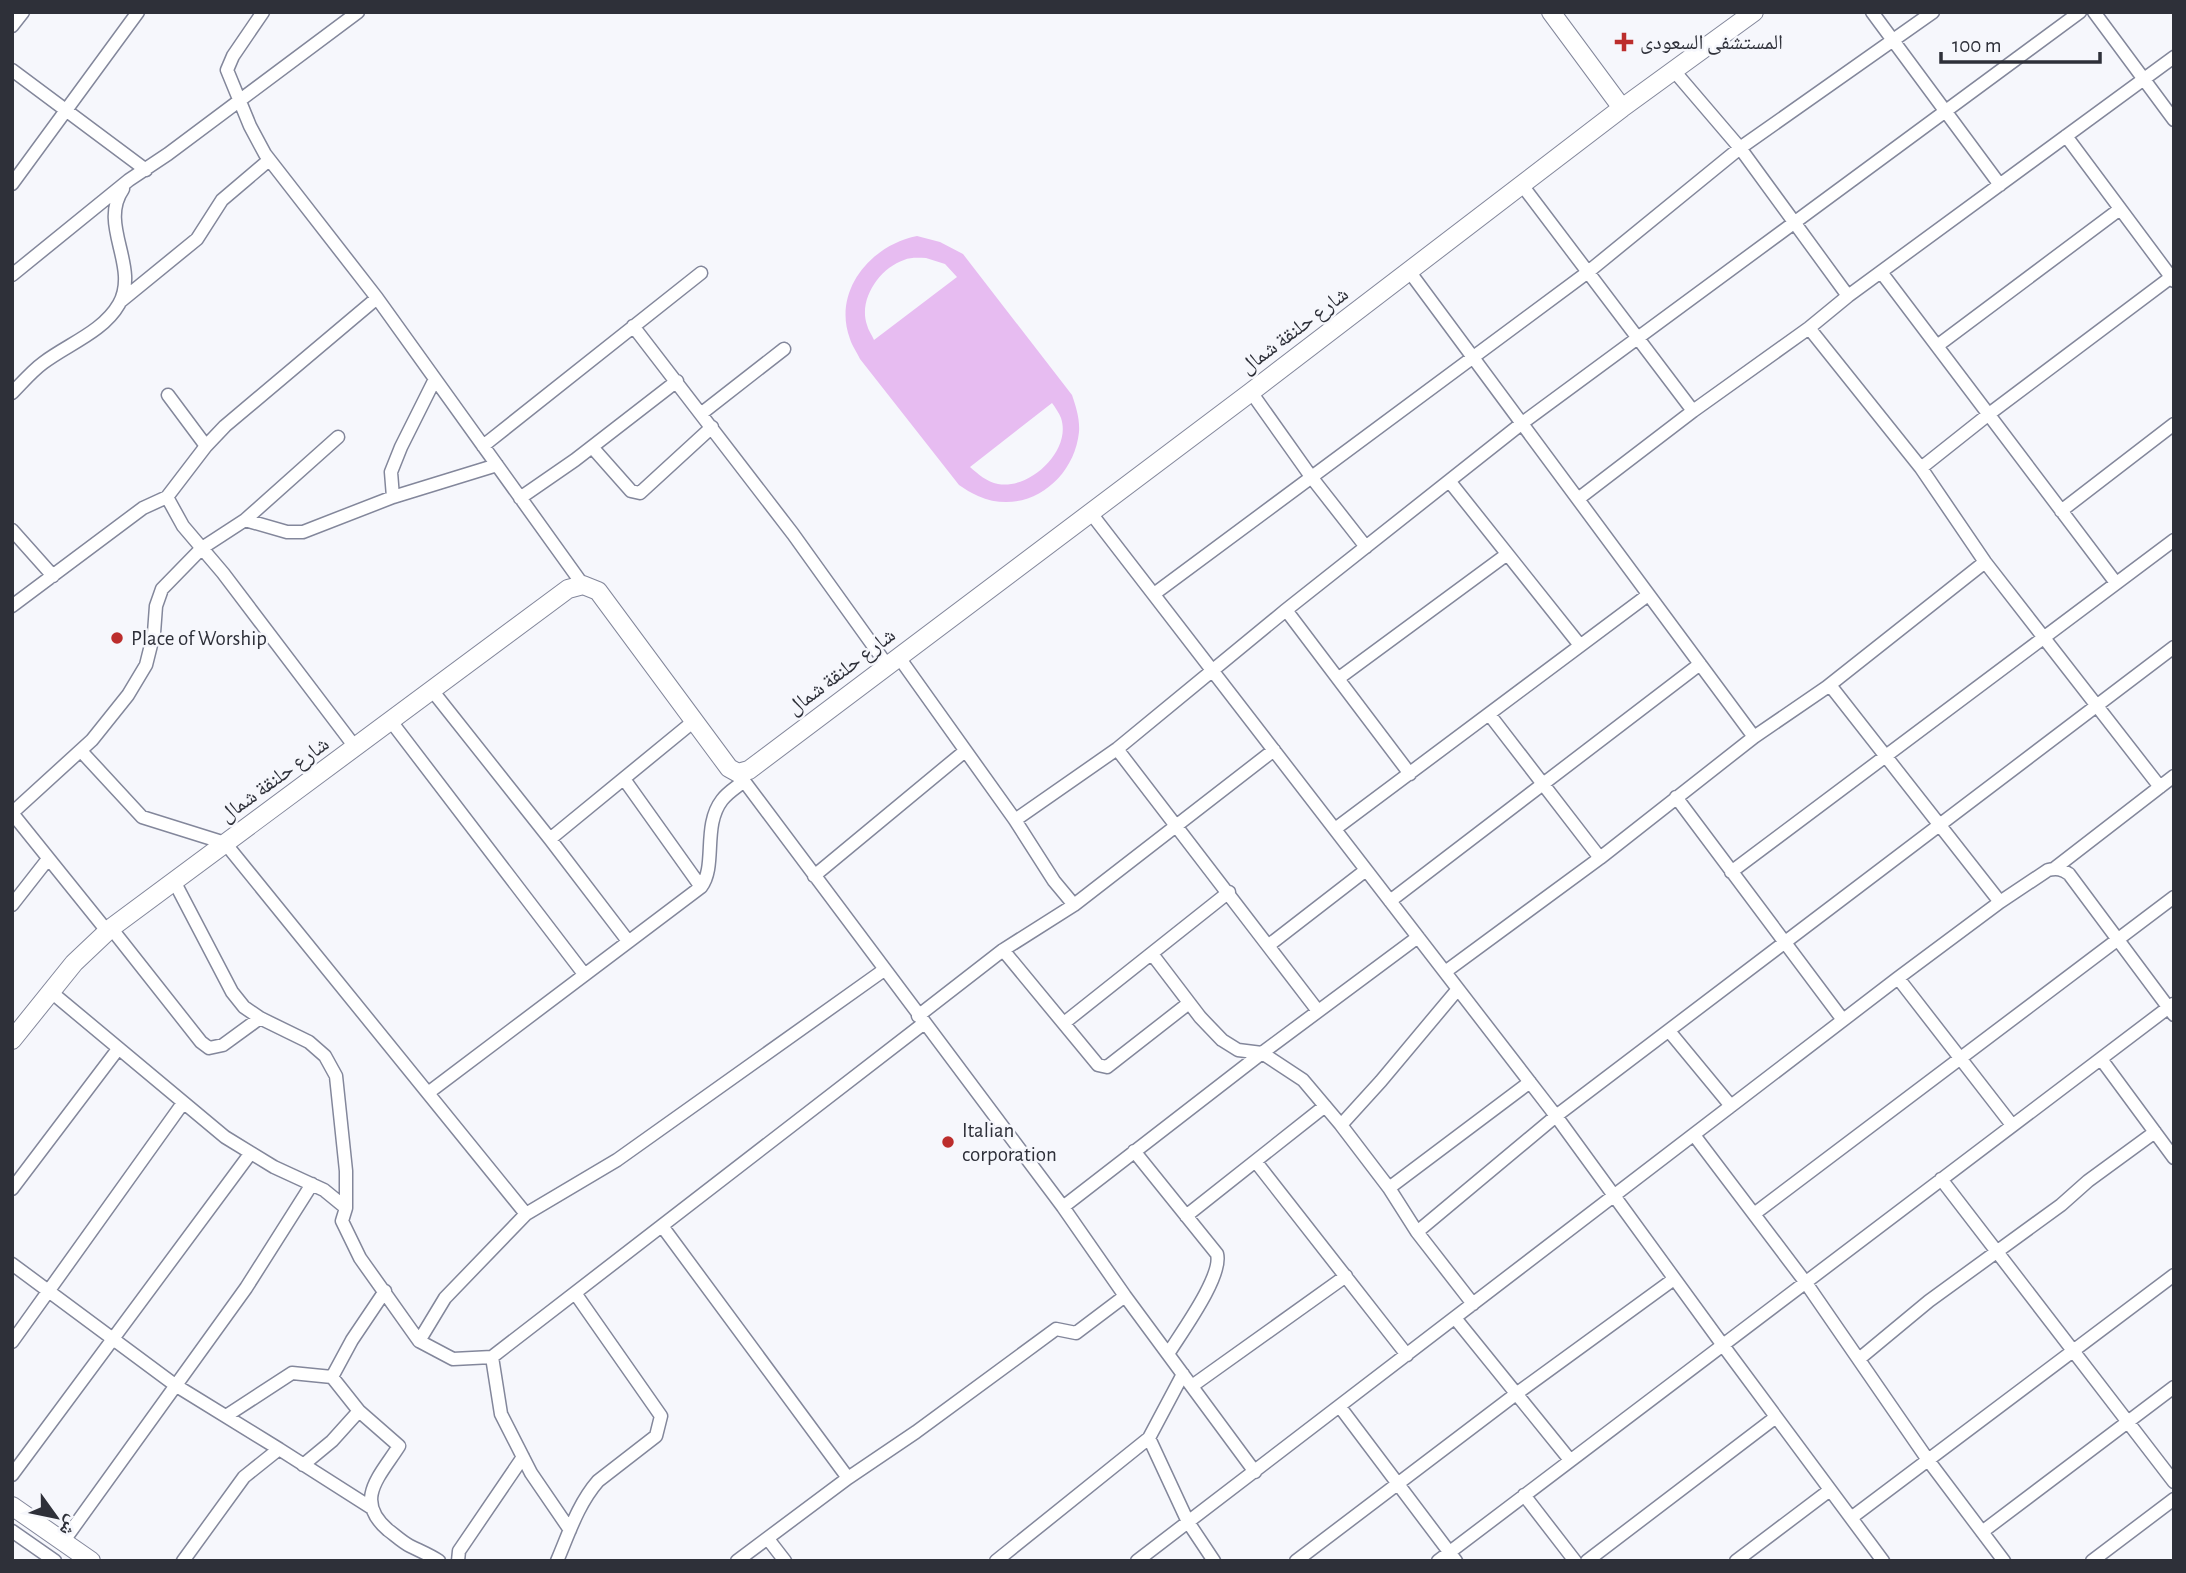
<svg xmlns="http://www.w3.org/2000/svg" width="2186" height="1573" viewBox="0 0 2186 1573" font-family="'Alegreya Sans','Noto Naskh Arabic',sans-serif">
<rect width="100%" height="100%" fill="#f6f7fc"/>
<path fill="#e7bcf1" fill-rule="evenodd" d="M917,236L940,242L963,254L1072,395C1076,407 1080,419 1079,432C1074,481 1025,517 978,496C971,493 965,489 959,485L860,359C857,352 852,346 850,339C832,291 871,245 917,236ZM926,258L945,264L957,277L874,340C872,335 868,330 867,325C858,299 880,268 904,260C911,257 919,258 926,258ZM1052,403C1055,407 1059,413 1061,418C1072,450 1030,490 998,484C987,482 978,474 970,467Z"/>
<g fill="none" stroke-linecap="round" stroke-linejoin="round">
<defs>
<path id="street" d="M263,12L233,56L227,70L250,126L265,154L377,298L583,585
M1872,12L2000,185
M2094,12L2174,120
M12,26L23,12
M12,70L146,170
M1675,72L1740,148L1848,296
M2066,136L2174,281
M12,184L138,12
M1522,185L1693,411
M1409,271L1754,737L1827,687L1833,689L2000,902L2048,870C2057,868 2062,869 2069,874L2174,1015
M1881,272L2116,583
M12,275L129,180L168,154L358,12
M121,301L197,239L222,200L269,160
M633,326L793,534L887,665
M1809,328L1921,468L1985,562L2160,787
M1937,346L2120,209
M1251,392L1312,478L1366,547
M12,393C22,383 32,371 43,363C68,344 103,332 119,304C140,266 98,225 123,189
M168,395L206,446
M702,413L784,349
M483,446L701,273
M592,447L631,491L640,493L712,427
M1921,468L1989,414L2174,275
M1450,482L1579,644
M167,497L183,526L223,573L355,747
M393,497L391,472L401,447L435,379
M520,498L575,460L677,381
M1578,499L1693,411L1809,328L1848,296L2174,57
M2061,511L2174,424
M1090,512L1556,1116L1722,1344L1883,1561
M245,520L287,532H303L393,497L497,465
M12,530L53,576
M1154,594L1588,272L1740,148L1933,12
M12,606L143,508L167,497L206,446L225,426L377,298
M1286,610L1410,774
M898,656L1015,820L1054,881L1074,905
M1339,678L1506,555
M1827,687L1985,562
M431,689L550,839L628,941
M1489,714L1600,858
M390,720L584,974
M1117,749L1318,1011
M81,751L142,817L225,843L526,1214
M738,773L1063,1207L1125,1296L1255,1472
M624,779L701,887
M1676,797L1843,1020
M12,813L92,740L128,695L146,665L154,633L156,606L162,589L202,548L245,520L338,437
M12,813L107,931
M1015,820L1117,749L1286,610L1521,424L2080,12
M1335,829L1648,595
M550,839L694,721
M2055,868L2174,776
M1731,872L2174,540
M814,876L965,751
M174,881L232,992L244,1007L260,1018L309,1042L325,1056L336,1076L346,1171V1208L342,1221L360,1258L419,1341L453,1359L492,1357L923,1024
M1390,901L1700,664
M12,905L48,859
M111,928L201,1042L209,1048L223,1045L260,1018
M1269,945L1366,870
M1003,950L1098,1065L1107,1067L1189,1003
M1152,954L1200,1017L1222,1040L1238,1050L1262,1053L1303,1080L1341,1125L1389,1188L1417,1232L1473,1304
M1445,972L1600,858L1754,737
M1898,978L2012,1125
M50,991L225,1137L274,1167L324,1190L346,1208
M918,1016L1003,950L1074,905L1274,750
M1064,1023L1229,892
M1669,1031L1731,1106
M2101,1059L2174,1158
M428,1093L701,887C717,866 702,826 722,800C728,792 737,787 744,781
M1341,1125L1381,1081L1458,989
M1694,1135L1806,1283L1928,1460L2004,1561
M1134,1151L1217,1254C1223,1276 1181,1333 1168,1354
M1256,1162L1407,1355
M1941,1179L2174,1482
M1389,1188L1530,1082
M12,1189L118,1049
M1063,1207L1262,1053L1418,937
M1754,1214L2174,897
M1186,1216L1325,1106
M662,1226L848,1478
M1417,1232L1556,1116L2174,647
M12,1264L175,1385L279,1449
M1455,1318L1570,1460
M419,1341L445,1298L526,1214L617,1160L884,970
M12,1342L183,1103
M492,1357L501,1414L531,1473L570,1530
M1859,1359L1929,1301L2061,1205L2088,1181L2155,1132
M332,1377L352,1340L385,1291
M1192,1386L1346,1276
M1340,1407L1456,1561
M226,1416L292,1373L332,1377L359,1411L399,1446C380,1476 353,1500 388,1530C395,1535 402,1542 410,1546C420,1551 430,1555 439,1561
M1149,1438L1188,1522L1214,1561
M303,1465L332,1441L359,1411
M12,1475L250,1154
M1524,1495L1575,1561
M1851,1518L2174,1275
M12,1531L55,1561
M1982,1532L2174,1387
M768,1539L785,1561
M63,1542L246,1288L312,1184
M183,1561L244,1477L279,1449L370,1507
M458,1561L459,1551L523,1457
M557,1561C569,1533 578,1504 598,1481L656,1436L661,1416L575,1293
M737,1561L848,1478L916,1432L1056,1329L1076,1333L1125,1296
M996,1561L1149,1438L1183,1374
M1137,1561L1898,978L2000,902
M1296,1561L1516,1394L1674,1279
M1438,1561L2173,1004
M1587,1561L1776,1417
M1736,1561L1830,1490
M2092,1561L2174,1499"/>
<path id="secondary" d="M1551,12L1622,108
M12,1040L74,963L111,928L568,589L583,585L598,591L729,768L738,773L749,770L1251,392L1622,108L1754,12
M12,1506L91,1561"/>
</defs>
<use href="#street" stroke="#83879b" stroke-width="15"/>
<use href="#secondary" stroke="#83879b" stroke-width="20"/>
<use href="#street" stroke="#fff" stroke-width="12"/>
<use href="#secondary" stroke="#fff" stroke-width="18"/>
</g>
<g fill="#bc2d2c" stroke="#f6f7fc" stroke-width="2.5">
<path d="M1620.5 31.5h7v7h7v7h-7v7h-7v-7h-7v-7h7z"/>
<circle cx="117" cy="638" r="7"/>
<circle cx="948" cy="1142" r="7"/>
</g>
<g text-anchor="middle" stroke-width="5" stroke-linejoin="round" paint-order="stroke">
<g font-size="21" fill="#2e3039" stroke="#f6f7fc" text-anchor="start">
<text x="1640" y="49">المستشفى السعودى</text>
<text x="131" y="645">Place of Worship</text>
<text x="962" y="1137">Italian<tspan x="962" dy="24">corporation</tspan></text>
</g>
<g font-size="21" fill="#2e3039" stroke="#f6f7fc">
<text transform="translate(1294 330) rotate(-37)" y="7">شارع حلنقة شمال</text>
<text transform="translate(841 671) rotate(-37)" y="7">شارع حلنقة شمال</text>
<text transform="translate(274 779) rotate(-36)" y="7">شارع حلنقة شمال</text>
</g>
</g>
<rect width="2186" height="1573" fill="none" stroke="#2e3039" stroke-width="28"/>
<g transform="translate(56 1517) rotate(123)" stroke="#f6f7fc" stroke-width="5" paint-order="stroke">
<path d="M0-5L12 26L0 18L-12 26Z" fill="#2e3039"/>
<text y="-10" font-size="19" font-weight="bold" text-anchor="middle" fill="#2e3039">ش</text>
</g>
<path d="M1941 52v10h159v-10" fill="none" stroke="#2e3039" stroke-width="3.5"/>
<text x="1952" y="52" font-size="21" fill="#2e3039" stroke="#f6f7fc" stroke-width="5" paint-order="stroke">100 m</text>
</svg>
